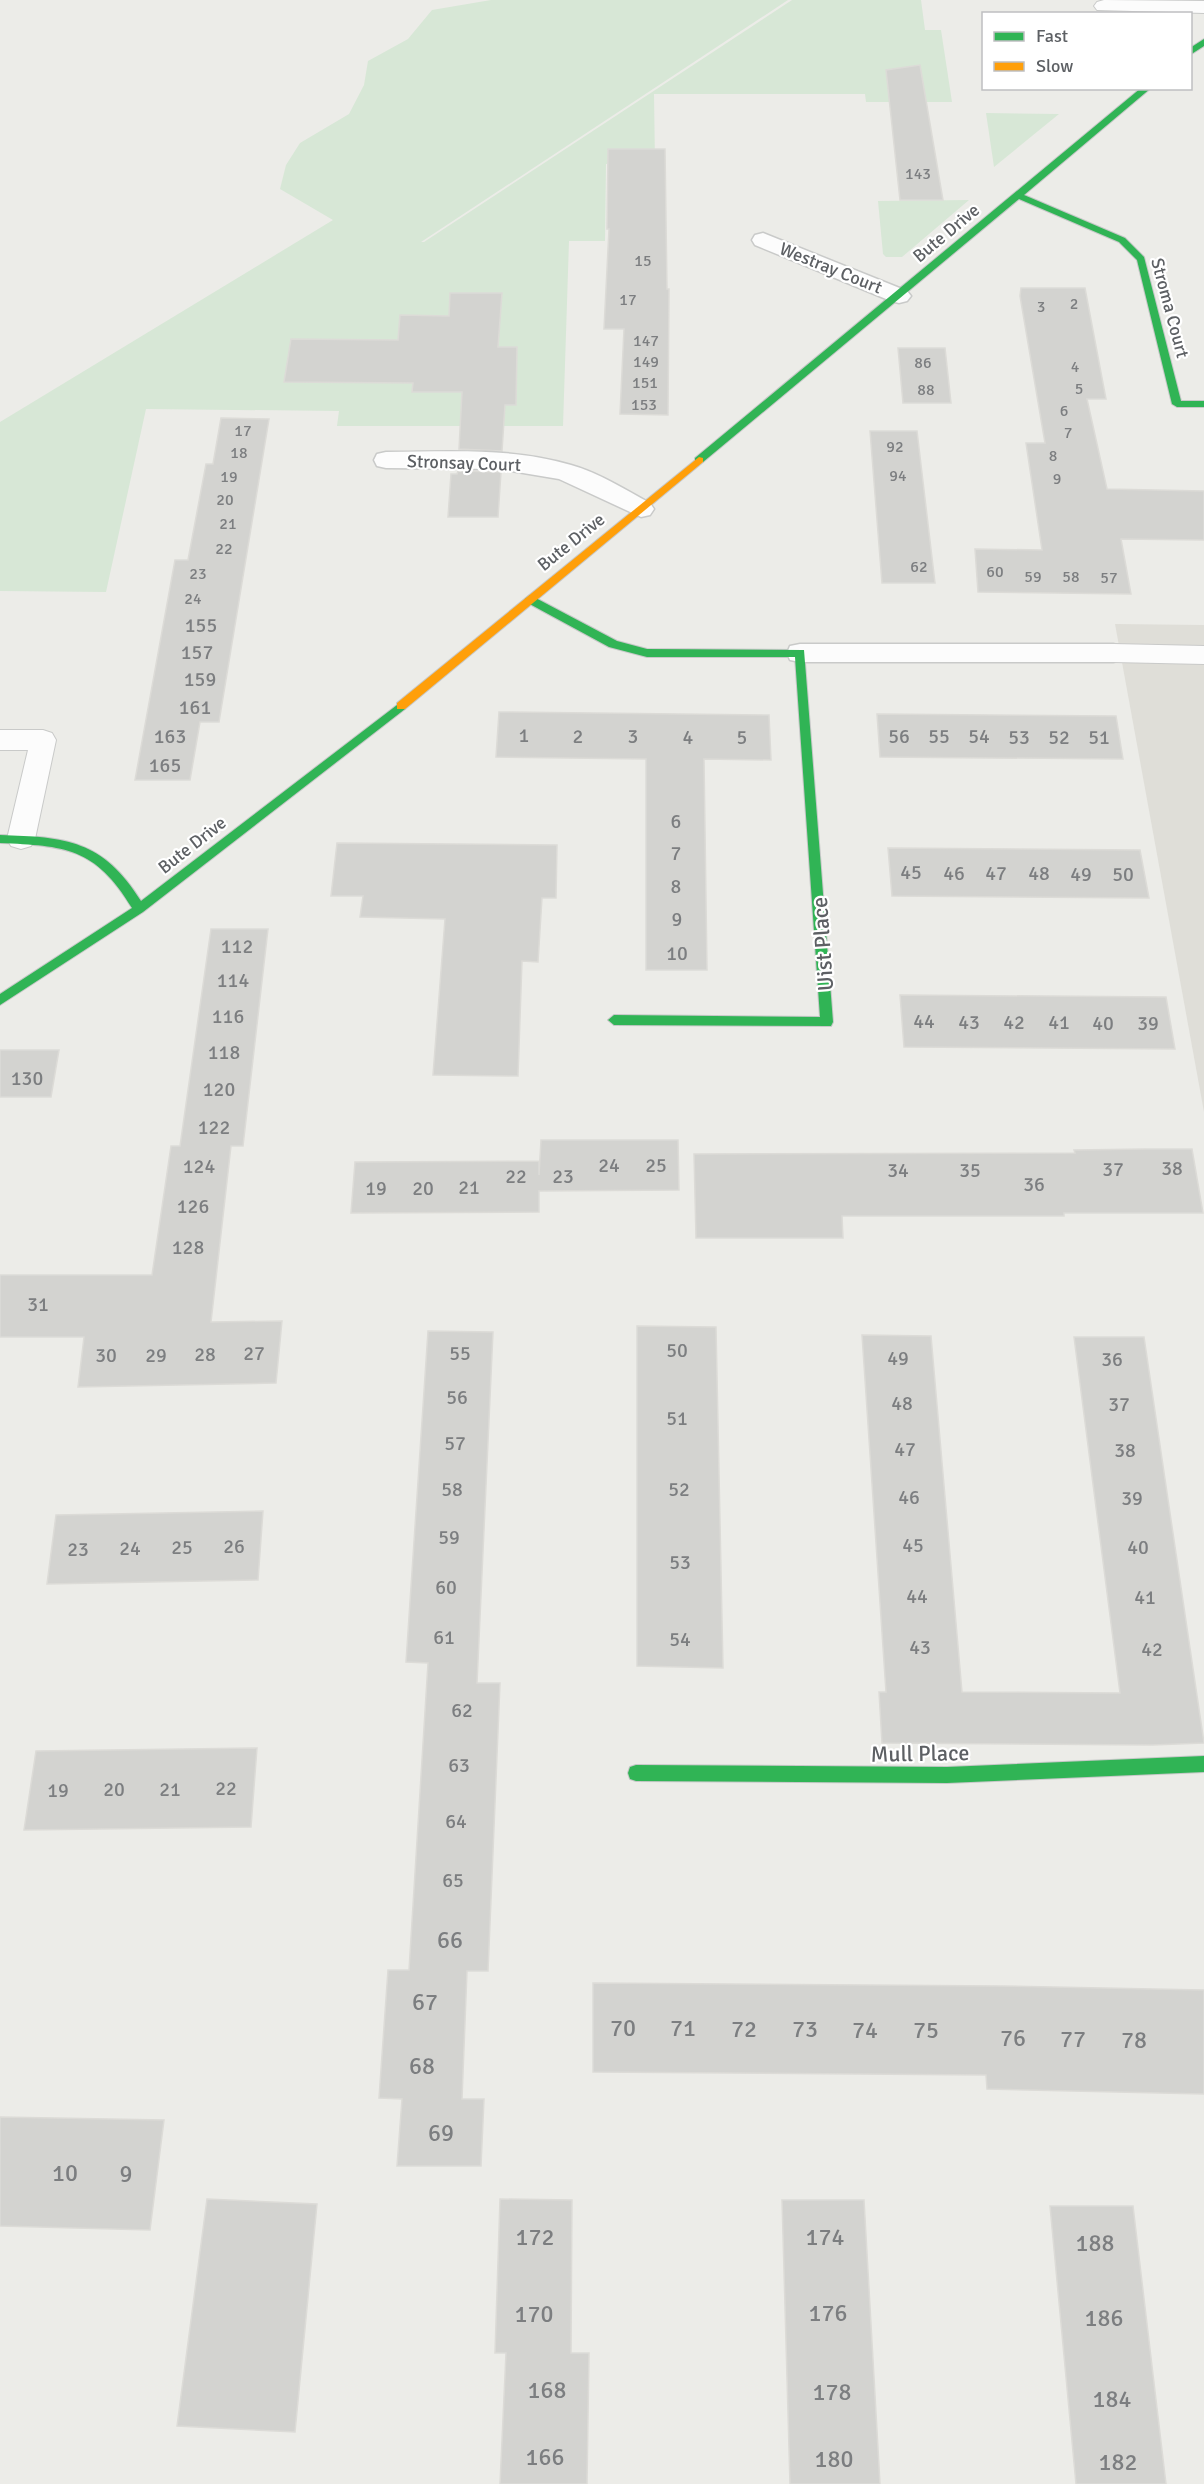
<svg xmlns="http://www.w3.org/2000/svg" width="1204" height="2484" viewBox="0 0 1204 2484" font-family="Signika,sans-serif">
<rect width="100%" height="100%" fill="#ecece8"/>
<path fill="#dfded8" d="M1115,624L1204,625V1112Z"/>
<path fill="#d7e7d6" d="M491,0H788L421,242H424L792,0H921L925,30H941L952,102H866L865,94H654L655,164H606L605,241H569L563,426H337L339,411L146,409L106,592L0,591V422L333,220L280,189L286,165L300,143L349,114L364,85L368,61L408,39L432,10Z
M986,113L1059,114L994,167Z
M969,200L902,257H886L883,254L878,201Z"/>
<path fill="#d3d3d0" stroke="#dcdbd7" stroke-width="1.5" d="M920,65L943,200H900L886,70Z
M608,149H665L667,289H669L668,415L620,414L624,329H604L609,229H607Z
M1021,288H1085L1106,399H1087L1107,489L1204,491V540L1121,539L1131,594L978,592L975,549L1042,550L1026,443H1045L1020,296Z
M450,293H502L498,347H517L516,405H505L502,451L459,449L462,392H412L413,383L284,382L291,339L398,340L400,315L449,316Z
M898,348H945L951,403H903Z
M221,418L269,419L219,722H200L190,780H135L175,560H188L206,464H213Z
M870,431H917L935,583H882Z
M458,471L501,472L498,517H448L451,474H457Z
M499,712L769,715L771,760L704,759L707,970H646V759L496,757Z
M877,714L1116,716L1123,759L880,757Z
M337,843L557,845L556,898H542L538,962L522,961L518,1076L433,1075L445,919L360,917L363,896H331Z
M888,848L1140,850L1149,898L892,896Z
M211,929H268L243,1146H231L211,1322L282,1321L276,1383L78,1387L84,1337H0V1275H152L171,1146H180Z
M900,995L1166,997L1175,1049L904,1047Z
M0,1050H59L51,1097H0Z
M541,1140H678L679,1190L539,1191V1212L351,1213L355,1162L539,1161V1175Z
M1146,1149H1192L1203,1213H1064V1216H842L843,1238H696L694,1154L1075,1153L1074,1150Z
M637,1326L716,1327L723,1668L637,1666Z
M428,1331L493,1332L477,1683H500L493,1852L488,1971H467L462,2099H484L481,2166H397L402,2099L379,2098L388,1970H409L428,1663L406,1662Z
M862,1335L931,1336L962,1692L1120,1693L1074,1337H1144L1204,1743L1152,1745L882,1743L879,1692H886Z
M263,1511L258,1580L47,1584L56,1515Z
M257,1748L251,1827L24,1830L36,1751Z
M593,1983L1001,1986L1204,1990V2094L987,2089L986,2075L593,2072Z
M0,2117L164,2120L150,2230L0,2226Z
M207,2199L317,2204L295,2432L177,2426Z
M500,2199L572,2200L571,2353H589L587,2484H500L506,2353H495Z
M782,2200H864L880,2484H790Z
M1050,2206H1133L1166,2484H1076Z"/>
<g fill="none" stroke-linecap="round" stroke-linejoin="round">
<defs>
<path id="lane" d="M1104,0L1204,1V13L1097,10L1094,6L1097,2Z
M1113,644L1204,646V664L1113,662L1104,659L1100,653L1104,647Z
M0,730H43L52,733L56,740L35,839L31,846L21,849L11,846L7,839L28,750H0Z"/>
<path id="street" d="M763,233L907,291L911,296L907,301L899,303L891,301L755,245L752,240L755,235Z
M386,452C447,452 512,447 571,465C599,473 624,489 650,503L654,509L650,515L641,517L559,479L499,469L386,468L377,466L374,460L377,454Z
M800,644H1113L1123,646L1126,653L1123,660L1113,662H800L790,660L787,653L790,646Z"/>
<path id="fast" d="M1204,39V46L1190,55V48Z
M1141,88H1151L1024,195L1125,238L1144,257L1181,401H1204V407H1177L1172,404L1137,260L1119,242L1019,199L703,462H695V458Z
M530,595L617,641L647,649L804,650L833,1022L831,1026L614,1025L608,1020L614,1015L820,1017L795,657H647L609,647L526,602L525,599Z
M401,702L405,703V709L143,912L0,1005V994L132,908C95,847 65,846 0,843V835C66,837 103,840 141,901Z
M1204,1756V1772L947,1783L636,1781L630,1779L628,1773L630,1767L636,1765L947,1767Z"/>
<path id="slow" d="M699,457L703,458V462L405,709H397V703Z"/>
</defs>
<use href="#lane" stroke="#c9cac9" stroke-width="2"/>
<use href="#street" stroke="#c9cac9" stroke-width="3"/>
<use href="#fast" stroke="#c7c8c8" stroke-width="2"/>
<use href="#slow" stroke="#c7c8c8" stroke-width="2"/>
<use href="#lane" fill="#fcfcfc" fill-rule="evenodd"/>
<use href="#street" fill="#fcfcfc" fill-rule="evenodd"/>
<use href="#fast" fill="#30b455" fill-rule="evenodd"/>
<use href="#slow" fill="#ff9f0a" fill-rule="evenodd"/>
</g>
<g text-anchor="middle" stroke-width="4.5" stroke-linejoin="round" paint-order="stroke">
<g font-size="16" fill="#7c7e80">
<text x="918" y="179">143</text>
<text x="643" y="266">15</text>
<text x="628" y="305">17</text>
<text x="1074" y="309">2</text>
<text x="1041" y="312">3</text>
<text x="646" y="346">147</text>
<text x="646" y="367">149</text>
<text x="923" y="368">86</text>
<text x="1075" y="372">4</text>
<text x="645" y="388">151</text>
<text x="1079" y="394">5</text>
<text x="926" y="395">88</text>
<text x="644" y="410">153</text>
<text x="1064" y="416">6</text>
<text x="243" y="436">17</text>
<text x="1068" y="438">7</text>
<text x="895" y="452">92</text>
<text x="239" y="458">18</text>
<text x="1053" y="461">8</text>
<text x="898" y="481">94</text>
<text x="229" y="482">19</text>
<text x="1057" y="484">9</text>
<text x="225" y="505">20</text>
<text x="228" y="529">21</text>
<text x="224" y="554">22</text>
<text x="919" y="572">62</text>
<text x="995" y="577">60</text>
<text x="198" y="579">23</text>
<text x="1033" y="582">59</text>
<text x="1071" y="582">58</text>
<text x="1109" y="583">57</text>
<text x="193" y="604">24</text>
</g>
<g font-size="18" fill="#5d6064" stroke="#fff">
<text transform="translate(946 233) rotate(-40)" y="6">Bute Drive</text>
<text transform="translate(831 268) rotate(22)" y="6">Westray Court</text>
<text transform="translate(1170 308) rotate(75)" y="6">Stroma Court</text>
<text transform="translate(464 463) rotate(2)" y="6">Stronsay Court</text>
<text transform="translate(571 542) rotate(-39)" y="6">Bute Drive</text>
<text transform="translate(192 845) rotate(-38)" y="6">Bute Drive</text>
</g>
<g font-size="20" fill="#7c7e80">
<text x="201" y="632">155</text>
<text x="197" y="659">157</text>
<text x="200" y="686">159</text>
<text x="195" y="714">161</text>
<text x="524" y="742">1</text>
<text x="170" y="743">163</text>
<text x="578" y="743">2</text>
<text x="633" y="743">3</text>
<text x="899" y="743">56</text>
<text x="939" y="743">55</text>
<text x="979" y="743">54</text>
<text x="688" y="744">4</text>
<text x="742" y="744">5</text>
<text x="1019" y="744">53</text>
<text x="1059" y="744">52</text>
<text x="1099" y="744">51</text>
<text x="165" y="772">165</text>
<text x="676" y="828">6</text>
<text x="676" y="860">7</text>
<text x="911" y="879">45</text>
<text x="954" y="880">46</text>
<text x="996" y="880">47</text>
<text x="1039" y="880">48</text>
<text x="1081" y="881">49</text>
<text x="1123" y="881">50</text>
<text x="676" y="893">8</text>
<text x="677" y="926">9</text>
<text x="237" y="953">112</text>
<text x="677" y="960">10</text>
<text x="233" y="987">114</text>
<text x="228" y="1023">116</text>
<text x="924" y="1028">44</text>
<text x="969" y="1029">43</text>
<text x="1014" y="1029">42</text>
<text x="1059" y="1029">41</text>
<text x="1103" y="1030">40</text>
<text x="1148" y="1030">39</text>
<text x="224" y="1059">118</text>
<text x="27" y="1085">130</text>
<text x="219" y="1096">120</text>
<text x="214" y="1134">122</text>
<text x="609" y="1172">24</text>
<text x="656" y="1172">25</text>
<text x="199" y="1173">124</text>
<text x="1172" y="1175">38</text>
<text x="1113" y="1176">37</text>
<text x="898" y="1177">34</text>
<text x="970" y="1177">35</text>
<text x="516" y="1183">22</text>
<text x="563" y="1183">23</text>
<text x="1034" y="1191">36</text>
<text x="469" y="1194">21</text>
<text x="376" y="1195">19</text>
<text x="423" y="1195">20</text>
<text x="193" y="1213">126</text>
<text x="188" y="1254">128</text>
<text x="38" y="1311">31</text>
<text x="677" y="1357">50</text>
<text x="254" y="1360">27</text>
<text x="460" y="1360">55</text>
<text x="205" y="1361">28</text>
<text x="106" y="1362">30</text>
<text x="156" y="1362">29</text>
<text x="898" y="1365">49</text>
<text x="1112" y="1366">36</text>
<text x="457" y="1404">56</text>
<text x="902" y="1410">48</text>
<text x="1119" y="1411">37</text>
<text x="677" y="1425">51</text>
<text x="455" y="1450">57</text>
<text x="905" y="1456">47</text>
<text x="1125" y="1457">38</text>
<text x="452" y="1496">58</text>
<text x="679" y="1496">52</text>
<text x="909" y="1504">46</text>
<text x="1132" y="1505">39</text>
<text x="449" y="1544">59</text>
<text x="913" y="1552">45</text>
<text x="234" y="1553">26</text>
<text x="182" y="1554">25</text>
<text x="1138" y="1554">40</text>
<text x="130" y="1555">24</text>
<text x="78" y="1556">23</text>
<text x="680" y="1569">53</text>
<text x="446" y="1594">60</text>
<text x="917" y="1603">44</text>
<text x="1145" y="1604">41</text>
<text x="444" y="1644">61</text>
<text x="680" y="1646">54</text>
<text x="920" y="1654">43</text>
<text x="1152" y="1656">42</text>
<text x="462" y="1717">62</text>
<text x="459" y="1772">63</text>
<text x="226" y="1795">22</text>
<text x="114" y="1796">20</text>
<text x="170" y="1796">21</text>
<text x="58" y="1797">19</text>
<text x="456" y="1828">64</text>
<text x="453" y="1887">65</text>
</g>
<g font-size="22" fill="#5d6064" stroke="#fff">
<text transform="translate(822 944) rotate(-94)" y="8">Uist Place</text>
<text transform="translate(920 1753) rotate(-1)" y="8">Mull Place</text>
</g>
<g font-size="24" fill="#7c7e80">
<text x="450" y="1948">66</text>
<text x="425" y="2010">67</text>
<text x="623" y="2036">70</text>
<text x="683" y="2036">71</text>
<text x="744" y="2037">72</text>
<text x="805" y="2037">73</text>
<text x="865" y="2038">74</text>
<text x="926" y="2038">75</text>
<text x="1013" y="2046">76</text>
<text x="1073" y="2047">77</text>
<text x="1134" y="2048">78</text>
<text x="422" y="2074">68</text>
<text x="441" y="2141">69</text>
<text x="65" y="2181">10</text>
<text x="126" y="2182">9</text>
<text x="535" y="2245">172</text>
<text x="825" y="2245">174</text>
<text x="1095" y="2251">188</text>
<text x="828" y="2321">176</text>
<text x="534" y="2322">170</text>
<text x="1104" y="2326">186</text>
<text x="547" y="2398">168</text>
<text x="832" y="2400">178</text>
<text x="1112" y="2407">184</text>
<text x="545" y="2465">166</text>
<text x="834" y="2467">180</text>
<text x="1118" y="2470">182</text>
</g>
</g>
<rect x="982" y="12" width="210" height="78" fill="#ffffff" stroke="#bebfc1" stroke-width="1.5"/>
<rect x="994" y="32" width="30" height="9" fill="#30b455" stroke="#bebfc1" stroke-width="1.5"/>
<text x="1036" y="42" font-size="18" fill="#5d6064">Fast</text>
<rect x="994" y="62" width="30" height="9" fill="#ff9f0a" stroke="#bebfc1" stroke-width="1.5"/>
<text x="1036" y="72" font-size="18" fill="#5d6064">Slow</text>
</svg>
